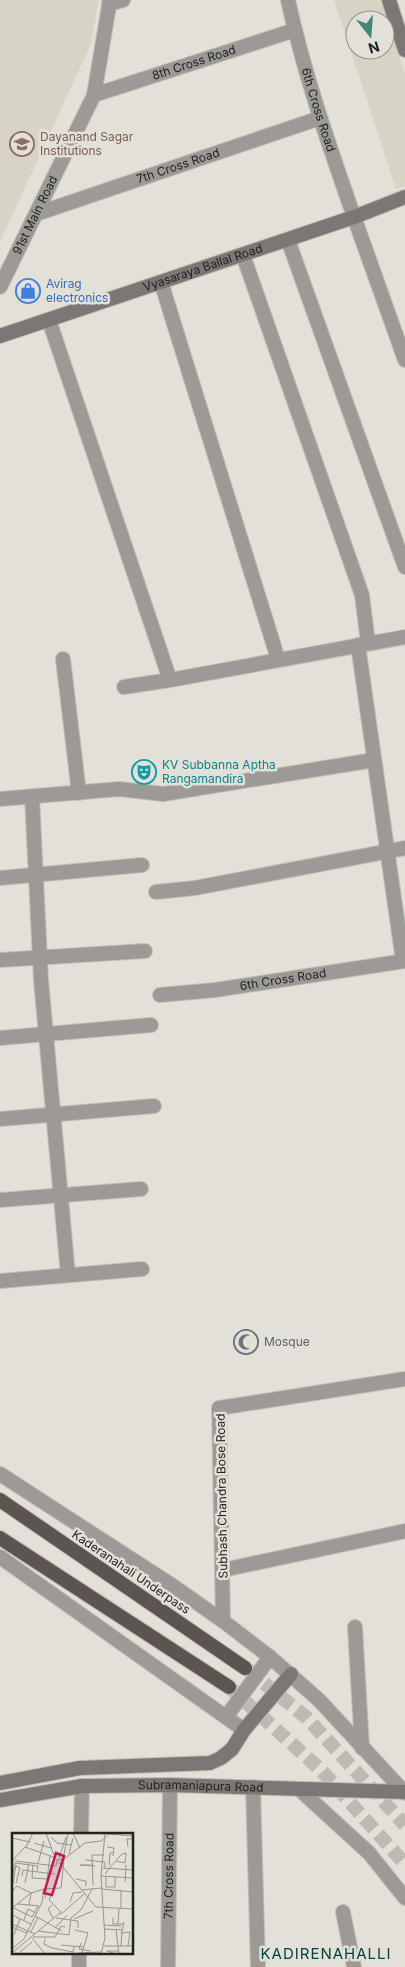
<svg xmlns="http://www.w3.org/2000/svg" width="405" height="1967" viewBox="0 0 405 1967" font-family="Inter,sans-serif">
<rect width="100%" height="100%" fill="#e2e0d7"/>
<path fill="#d8d4c5" fill-rule="evenodd" d="M0,0H99L90,46L0,242Z
M334,0H382L405,74V186L396,189ZM355,20H385V50H355Z"/>
<g fill="none" stroke-linecap="round" stroke-linejoin="round">
<path stroke="#bcbab2" stroke-width="14" stroke-dasharray="14 7" stroke-linecap="butt" d="M248,1670L307,1718L405,1825
M229,1687L322,1771L405,1864"/>
<defs>
<g id="minor">
<path id="s1" d="M288,0C304,74 329,145 354,217"/>
<path d="M109,4L123,0"/>
<path id="s2" d="M94,95L295,30"/>
<path id="s3" d="M36,214L320,118"/>
<path d="M288,240L405,567"/>
<path d="M243,255L362,595L368,643"/>
<path d="M161,282L278,659"/>
<path d="M49,320L170,680L405,637"/>
<path d="M358,645L403,961"/>
<path d="M63,659L79,793"/>
<path d="M124,687L170,680"/>
<path d="M32,797L41,980L68,1275"/>
<path d="M0,799L119,789L163,794L374,760"/>
<path d="M0,878L142,865"/>
<path d="M156,892L195,888L405,848"/>
<path d="M0,960L145,951"/>
<path id="s4" d="M160,995L215,990L405,961"/>
<path d="M0,1038L151,1025"/>
<path d="M0,1119L154,1106"/>
<path d="M0,1200L141,1189"/>
<path d="M0,1281L142,1269"/>
<path d="M223,1570L405,1531"/>
<path d="M355,1627L362,1748"/>
<path d="M253,1787L258,1967"/>
<path d="M81,1834L82,1786"/>
<path d="M343,1912L354,1967"/>
<path d="M79,1967V1953"/>
<path id="s5" d="M168,1967L170,1785"/>
</g>
<g id="tertiary">
<path d="M354,217L405,360"/>
<path id="s6" d="M0,287L94,95L110,0"/>
<path d="M0,1474L173,1586L223,1621L270,1657L319,1700L405,1793"/>
<path d="M0,1557L244,1730"/>
<path d="M223,1621L219,1408L405,1379"/>
<path d="M226,1717L270,1657"/>
<path d="M299,1789L369,1853L405,1898"/>
</g>
<g id="secondary">
<path d="M389,0L405,50"/>
<path id="s7" d="M0,336L354,217L405,197"/>
<path d="M0,1783L80,1768L210,1763L221,1758L232,1749L244,1730L291,1674"/>
<path id="s8" d="M0,1800L82,1786L170,1785L405,1792"/>
</g>
<path id="trunk" d="M0,1500L245,1668
M0,1538L229,1687"/>
</defs>
<use href="#minor" stroke="#bfbeb6" stroke-width="16"/>
<use href="#tertiary" stroke="#bfbeb6" stroke-width="16"/>
<use href="#secondary" stroke="#bfbeb6" stroke-width="16"/>
<use href="#trunk" stroke="#bfbeb6" stroke-width="16"/>
<use href="#minor" stroke="#9c9997" stroke-width="14"/>
<use href="#tertiary" stroke="#9c9997" stroke-width="14"/>
<use href="#secondary" stroke="#7c7774" stroke-width="14"/>
<use href="#trunk" stroke="#5b5450" stroke-width="14"/>
</g>
<defs>
<symbol id="university-ring" viewBox="-11 -11 22 22"><circle r="9.5" fill="#e2e0d7" stroke="#8d6e63" stroke-width="1.5"/><path d="M0-5L7-2L0 1L-7-2ZM-4 1L0 2.5L4 1V4Q0 6-4 4Z" fill="#8d6e63"/></symbol>
<symbol id="shop-ring" viewBox="-11 -11 22 22"><circle r="9.5" fill="#e2e0d7" stroke="#3f7fe0" stroke-width="1.5"/><path d="M-5-2.5h2.3a2.7 3.5 0 0 1 5.4 0H5L5.5 6h-11ZM-1.5-2.5h3a1.5 2.3 0 0 0-3 0Z" fill="#3f7fe0"/></symbol>
<symbol id="theatre-ring" viewBox="-11 -11 22 22"><circle r="9.5" fill="#e2e0d7" stroke="#0f9aa8" stroke-width="1.5"/><path d="M-5-5.5Q0-4 5-5.5V0Q5 5 0 6Q-5 5-5 0ZM-3.3-2.5H-1v1.5H-3.3ZM1-2.5H3.3v1.5H1ZM-2.8 1Q0 5.5 2.8 1Z" fill="#0f9aa8"/></symbol>
<symbol id="mosque-ring" viewBox="-11 -11 22 22"><circle r="9.5" fill="#e2e0d7" stroke="#6b7280" stroke-width="1.5"/><path d="M3.5-4.9A6 6 0 1 0 3.5 4.9A5 5 0 1 1 3.5-4.9Z" fill="#6b7280"/></symbol>
</defs>
<g fill-rule="evenodd">
<use href="#university-ring" x="8" y="130" width="28" height="28"/>
<use href="#shop-ring" x="14" y="277" width="28" height="28"/>
<use href="#theatre-ring" x="130" y="758" width="28" height="28"/>
<use href="#mosque-ring" x="232" y="1328" width="28" height="28"/>
</g>
<g text-anchor="middle" stroke-width="5" stroke-linejoin="round" paint-order="stroke">
<g font-size="12" fill="#22221f" stroke="#e2e0d7">
<text dy="4" stroke="none"><textPath href="#s2" startOffset="105">8th Cross Road</textPath></text>
<text dy="4" stroke="none"><textPath href="#s1" startOffset="114">6th Cross Road</textPath></text>
<text dy="4" stroke="none"><textPath href="#s3" startOffset="150">7th Cross Road</textPath></text>
<text dy="4" stroke="none"><textPath href="#s6" startOffset="80">91st Main Road</textPath></text>
<text dy="4" stroke="none"><textPath href="#s7" startOffset="214">Vyasaraya Ballal Road</textPath></text>
<text dy="4" stroke="none"><textPath href="#s4" startOffset="124">6th Cross Road</textPath></text>
<text transform="translate(222 1496) rotate(-91)" y="4">Subhash Chandra Bose Road</text>
<text transform="translate(131 1572) rotate(34)" y="4">Kaderanahali Underpass</text>
<text dy="4" stroke="none"><textPath href="#s8" startOffset="202">Subramaniapura Road</textPath></text>
<text dy="4" stroke="none"><textPath href="#s5" startOffset="91">7th Cross Road</textPath></text>
</g>
<g font-size="12" fill="#785e54" stroke="#e2e0d7" text-anchor="start">
<text x="40" y="141">Dayanand Sagar<tspan x="40" dy="14">Institutions</tspan></text>
</g>
<g font-size="12" fill="#366cbe" stroke="#e2e0d7" text-anchor="start">
<text x="46" y="288">Avirag<tspan x="46" dy="14">electronics</tspan></text>
</g>
<g font-size="12" fill="#0d838f" stroke="#e2e0d7" text-anchor="start">
<text x="162" y="769">KV Subbanna Aptha<tspan x="162" dy="14">Rangamandira</tspan></text>
</g>
<g font-size="12" fill="#5b616d" stroke="#e2e0d7" text-anchor="start">
<text x="264" y="1346">Mosque</text>
</g>
<g font-size="15" letter-spacing="1" fill="#024440" stroke="#e2e0d7">
<text x="326" y="1959">KADIRENAHALLI</text>
</g>
</g>
<g transform="translate(12 1833)">
<rect width="121" height="121" fill="#e2e0d7"/>
<path fill="none" stroke="#95948d" stroke-width="1" d="M34,0L42,22M61,0L68,15M39,4L45,10L60,12M0,5L18,9M22,10L39,15M14,14L21,0M95,14L102,15L101,23M116,14L115,6H122M57,21L61,5M47,25L54,4M51,26L56,0M44,27L52,26L73,10L89,8L97,1L122,3M45,27L84,74L122,76M73,27L93,29V36M0,28L13,14L44,25M3,28L44,33L45,28M26,30L32,8M21,32L20,45L35,46M80,32H68L83,33M97,32L98,20L102,19M91,35L122,37M26,39L43,41M93,41L99,33L110,21L114,20L113,30L104,28M89,43L122,45M94,43V54H103V44M0,45L3,30L26,33L25,39L11,37L10,43M64,46L74,48V53M113,49L114,32M1,50L4,32M4,50L8,35L4,33M13,50L17,30M81,52L80,22H92M90,56L122,59M70,57L89,55M109,57V75M0,58L5,53L19,60L17,72M33,65L38,22M58,69L61,60L70,59M6,71L27,73M40,72L36,76L41,85M0,74L20,84L26,73M0,75L19,60L32,56M91,75L89,43L93,0M0,82L19,91M48,82L72,61M23,83L50,98M44,85L66,88V95M101,85V91H111M62,86L81,78M12,87L16,76L24,80M0,91L23,101M106,91L107,76M92,92L109,93M0,94L15,100M43,95L55,82M93,96L110,97L112,89M63,97L76,100L70,120M104,97L107,121M26,98L57,102L59,85L69,77L80,56M19,99L26,84M110,100L118,99L116,113M2,102L8,86M21,104H43M43,104L49,93L53,94M20,105L33,121M33,106L32,111L40,115L61,119L62,114M69,110L67,116L79,118M49,112L71,114M92,113H122M109,113L110,97M0,116L12,106L30,69L32,56L49,55L52,26M8,119L20,109M0,120L49,79L37,67L42,56M66,120L89,119M89,121L93,105L91,75M104,121L95,118H107"/>
<path fill="#c2185b" fill-opacity="0.15" stroke="#c2185b" stroke-width="2.5" d="M44,20L52,23L40,62L32,60Z"/>
<rect width="121" height="121" fill="none" stroke="#22221f" stroke-width="2.5"/>
</g>
<g transform="translate(370 35) rotate(163)"><circle r="24" fill="#e2e0d7" stroke="#95948d"/>
<path d="M0-4L9 19L0 12L-9 19Z" fill="#3f867f"/>
<text y="-8" font-size="14" font-weight="bold" text-anchor="middle" fill="#22221f">N</text>
</g>
</svg>
